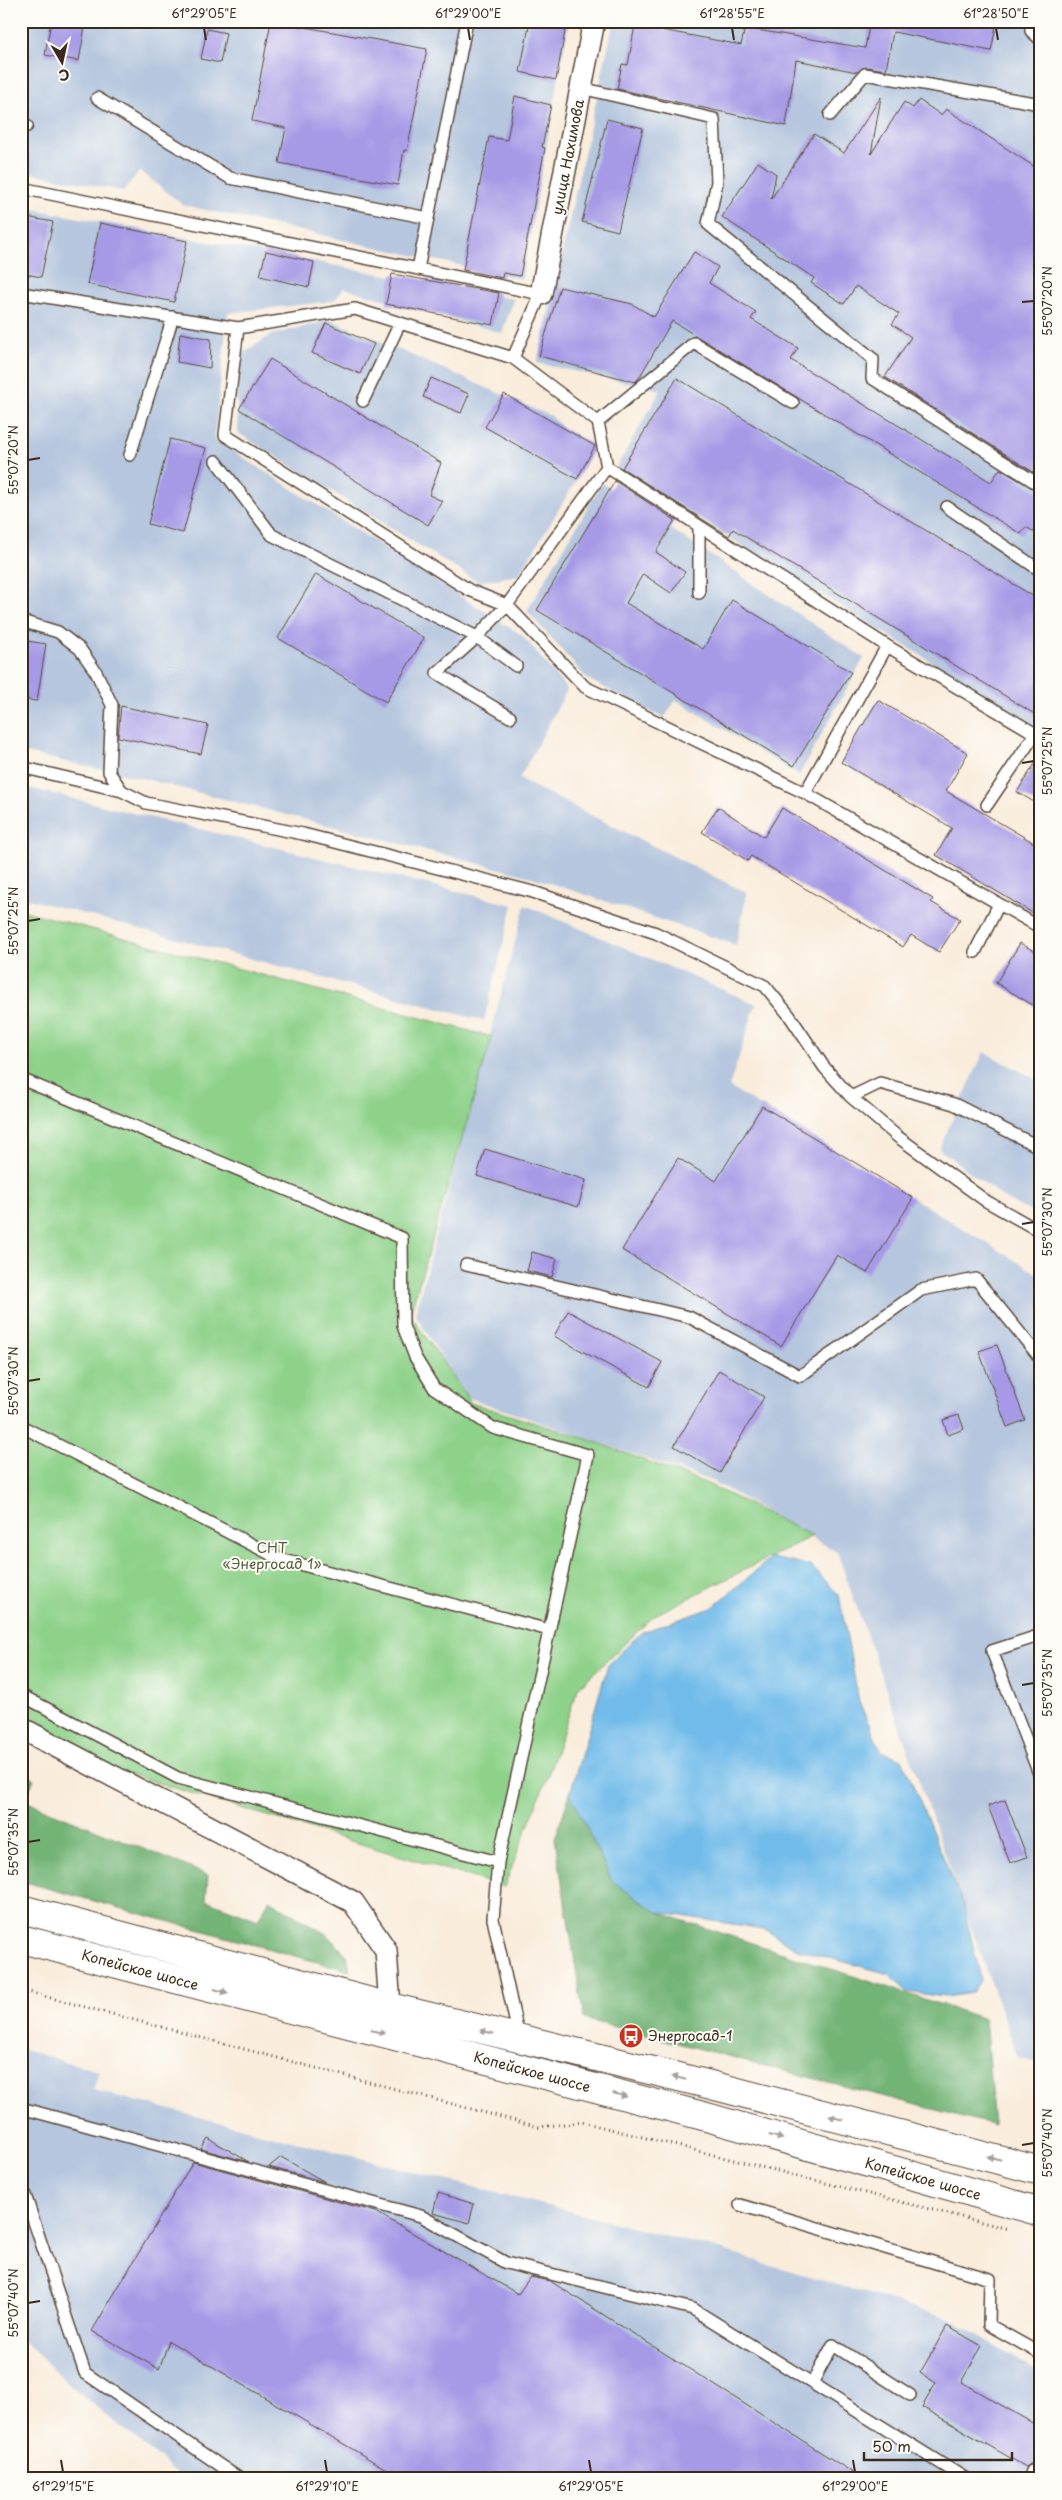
<svg xmlns="http://www.w3.org/2000/svg" width="1062" height="2500" viewBox="0 0 1062 2500" font-family="'Playpen Sans',sans-serif">
<rect width="100%" height="100%" fill="#fdfcf7"/>
<filter id="ink" filterUnits="userSpaceOnUse"><feTurbulence type="fractalNoise" baseFrequency=".02" numOctaves="2"/><feDisplacementMap in="SourceGraphic" scale="10" xChannelSelector="R" yChannelSelector="G"/><feConvolveMatrix kernelMatrix="1 2 1 2 8 2 1 2 1" color-interpolation-filters="sRGB"/></filter>
<filter id="wash" filterUnits="userSpaceOnUse"><feTurbulence type="fractalNoise" baseFrequency=".0096" numOctaves="4" result="noise"/><feDisplacementMap in="SourceGraphic" scale="20" xChannelSelector="R" yChannelSelector="G"/><feGaussianBlur stdDeviation="1.12" result="paint"/><feColorMatrix in="noise" values="0 0 0 0 0 0 0 0 0 0 0 0 0 0 0 0 0 1.4 0 .05"/><feComposite in="paint" operator="in"/></filter>
<g filter="url(#wash)">
<rect width="100%" height="100%" fill="#f9ecdb"/>
<path fill="#b5c6de" d="M21,21H569L522,279L183,205L140,171L123,191L21,171Z
M614,21H1041V729L616,468L661,390L537,363Z
M21,207L514,299L502,333L344,288L334,301L228,313L214,439L523,636L567,690L519,779L747,893L736,945L532,877L145,779L21,752Z
M331,320L551,416L591,456L519,575L478,582L238,433L236,358L271,335Z
M602,483L864,658L799,775L676,700L664,718L587,679L527,611Z
M21,786L513,905L484,1021L21,897Z
M525,905L756,1004L729,1087L1041,1276V2064L1018,2058L837,1552L714,1482L466,1397L415,1314Z
M984,1052L1041,1082V1216L1008,1201L939,1149Z
M21,2049L99,2071L93,2090L713,2248L950,2318L1041,2374V2479H184L74,2389L21,2339Z"/>
<path fill="#8ed28a" stroke="#647e54" d="M21,910L492,1037L410,1314L471,1403L593,1441L708,1484L812,1536L655,1615L578,1688L547,1778L504,1887L101,1766L21,1722Z"/>
<path fill="#72b476" stroke="#566f4a" d="M21,1772L34,1779L25,1801L208,1875L206,1900L258,1920L269,1900L326,1934L347,1955L350,1971L21,1881Z
M570,1793L612,1881L657,1912L985,2019L994,2125L584,2019L555,1839Z"/>
<path fill="#71bbea" stroke="#567284" d="M771,1558L811,1566L839,1595L859,1702L881,1751L902,1759L963,1904L981,1979L972,1993L946,1997L907,1992L889,1974L797,1949L764,1929L657,1912L612,1881L570,1793L608,1665L642,1632L712,1608Z"/>
<g id="blocks">
<path fill="#a69ae6" d="M51,21H86L79,61L45,55Z
M271,21L427,49L407,151L404,150L398,185L279,163L286,128L252,121Z
M530,21H567L556,80L520,72Z
M870,21H997L991,51L893,32L886,70L866,67L857,72L796,60L786,126L617,89L622,64L628,65L635,25L741,45L745,28L865,48Z
M207,29L226,33L220,63L201,59Z
M515,96L551,105L542,147L545,148L520,276L503,273L502,278L463,270L489,137L507,140Z
M881,97L871,154L904,102L913,108L919,100L941,115L946,109L1041,171V477L885,377L911,337L892,324L899,314L856,286L844,304L811,283L814,278L722,217L758,162L776,174L771,199L814,134L844,153Z
M607,119L643,128L618,231L582,222Z
M21,216L53,222L41,277L21,273Z
M100,223L187,241L174,302L87,284Z
M266,251L314,262L309,287L260,276Z
M694,252L718,267L709,283L756,312L751,319L798,348L791,360L991,482L1000,469L1041,493V536L1026,527L1021,534L672,321L639,378L635,382L539,356L560,287L632,304L654,317Z
M392,274L499,293L493,325L386,304Z
M326,323L374,344L360,374L312,353Z
M180,333L211,339L210,368L177,362Z
M270,359L441,463L429,495L442,501L428,525L239,409Z
M431,378L469,394L461,413L423,397Z
M677,378L1041,601V718L733,529L729,536L622,468Z
M504,394L595,446L577,479L485,427Z
M170,439L206,448L183,533L148,524Z
M615,481L675,520L656,552L685,572L671,593L643,574L626,603L703,649L732,600L851,672L794,766L537,610Z
M316,574L424,638L386,702L278,638Z
M21,640L46,644L37,701L21,699Z
M878,700L968,753L946,791L1041,847V918L936,855L952,828L841,762Z
M121,706L208,725L201,754L118,737Z
M1041,754V806L1017,792Z
M718,807L764,837L782,808L933,899L931,902L960,919L939,952L911,935L903,947L751,856L748,861L702,832Z
M1020,943L1041,955V1010L996,983Z
M762,1106L913,1198L867,1273L837,1255L781,1346L622,1250L678,1158L716,1181Z
M485,1149L586,1180L578,1207L477,1176Z
M532,1252L557,1259L552,1277L527,1271Z
M568,1311L662,1362L649,1387L554,1336Z
M997,1345L1025,1420L1007,1427L979,1351Z
M719,1370L764,1397L720,1473L674,1446Z
M959,1415L964,1429L948,1435L943,1420Z
M1005,1800L1027,1857L1010,1863L988,1806Z
M208,2138L249,2162L201,2149Z
M281,2157L325,2182L269,2167Z
M193,2162L376,2212L518,2294L530,2277L550,2281L863,2479H403L169,2341L159,2369L92,2331Z
M438,2193L474,2204L469,2223L433,2213Z
M947,2326L982,2346L961,2382L1041,2428V2476L1035,2464H1030L1026,2467L922,2407L936,2383L920,2373Z"/>
</g>
</g>
<g filter="url(#ink)">
<use href="#blocks" fill-opacity="0" stroke="#58473a" stroke-width="1"/>
<g fill="none" stroke-linecap="round" stroke-linejoin="round">
<defs>
<path id="service" d="M1031,21V31L1041,40
M581,88L714,119L717,182L708,224L873,359L872,378L1041,486
M97,98L230,178L428,218
M830,115L865,74L1035,103L1041,109
M21,125L27,126
M21,188L541,294L513,358L355,309L238,328L225,435L469,590L507,605L585,687L805,793L1041,928
M418,269L467,21
M21,293L238,328
M513,358L598,422L607,467L887,646L1041,737
M363,401L400,323
M598,422L694,343L793,403
M130,455L173,317
M216,461L272,535L477,637L516,666
M947,507L1041,571
M699,593V526
M21,623H28L58,632L80,649L96,672L112,705L109,772L122,791L146,803L303,834L533,892L656,933L765,986L789,1015L824,1067L851,1097L898,1137L986,1201L1041,1232
M510,717L437,673L477,637L507,605L607,467
M21,767L122,791
M805,793L887,646
M987,805L1035,734
M975,952L999,904
M21,1079L402,1238L403,1326L415,1357L434,1388L493,1428L588,1455L498,1862L493,1919L519,2038
M851,1097L880,1083L954,1104L1041,1148
M466,1265L689,1317L800,1376L921,1290L976,1279L1041,1359
M21,1426L280,1559L549,1630
M1041,1635L992,1651L1041,1779
M21,1695L178,1778L498,1862
M21,2108L421,2216L506,2263L693,2309L966,2479
M21,2194L25,2195L85,2373L240,2479
M740,2205L990,2279L989,2325L1041,2354
M812,2383L833,2345L910,2395
M1029,2479L1032,2471"/>
<path id="minor" d="M541,294L594,21
M21,1728L353,1902L386,1950L390,2007"/>
<path id="primary" d="M21,1909L390,2007L711,2085L1041,2171
M21,1939L703,2116L1041,2212"/>
</defs>
<use href="#service" stroke="#58473a" stroke-width="14"/>
<use href="#minor" stroke="#58473a" stroke-width="24"/>
<use href="#primary" stroke="#58473a" stroke-width="30"/>
<path stroke="#58473a" stroke-width="3" stroke-dasharray="1 4" stroke-linecap="butt" d="M21,1990L539,2127L582,2122L1009,2229"/>
<use href="#service" stroke="#fff" stroke-width="11"/>
<use href="#minor" stroke="#fff" stroke-width="21"/>
<use href="#primary" stroke="#fff" stroke-width="28"/>
</g>
<defs><path id="oneway-solid" d="M-6-.8H1V-3.2L6.5 0L1 3.2V.8H-6Z" transform="scale(1.25)"/></defs>
<g fill="#a79f9a">
<use href="#oneway-solid" transform="translate(221 1991) rotate(15)"/>
<use href="#oneway-solid" transform="translate(378 2032) rotate(15)"/>
<use href="#oneway-solid" transform="translate(487 2032) rotate(-166)"/>
<use href="#oneway-solid" transform="translate(679 2078) rotate(-167)"/>
<use href="#oneway-solid" transform="translate(620 2095) rotate(15)"/>
<use href="#oneway-solid" transform="translate(836 2118) rotate(-166)"/>
<use href="#oneway-solid" transform="translate(776 2137) rotate(16)"/>
<use href="#oneway-solid" transform="translate(994 2158) rotate(-166)"/>
</g>
</g>
<path fill="none" stroke="#3b2a1e" stroke-width="2" d="M204,28L206,40M468,28L470,40M732,28L734,40M996,28L998,40M1022,302L1034,301M28,460L40,458M1022,763L1034,761M28,921L40,919M1022,1224L1034,1222M28,1381L40,1379M1022,1685L1034,1683M28,1842L40,1840M1022,2145L1034,2143M28,2303L40,2301M61,2460L63,2472M325,2460L327,2472M589,2460L591,2472M853,2460L855,2472"/>
<defs>
<symbol id="bus-disc" viewBox="-11 -11 22 22"><circle r="9.5" fill="#c8321e" stroke="#fdfcf7"/><path d="M-5-6H5V4H4V6H2V4H-2V6H-4V4H-5ZM-3.5-4V0h7V-4ZM-3.5 1.2v1.5H-2V1.2ZM2 1.2v1.5H3.5V1.2Z" fill="#fff"/></symbol>
</defs>
<g fill-rule="evenodd">
<use href="#bus-disc" x="617" y="2022" width="28" height="28"/>
</g>
<g text-anchor="middle" stroke-width="4" stroke-linejoin="round" paint-order="stroke">
<g font-size="14" fill="#3b2a1e" stroke="#fdfcf7">
<text transform="translate(568 157) rotate(-79)" y="5">улица Нахимова</text>
<text transform="translate(140 1970) rotate(15)" y="5">Копейское шоссе</text>
<text transform="translate(532 2072) rotate(15)" y="5">Копейское шоссе</text>
<text transform="translate(923 2179) rotate(16)" y="5">Копейское шоссе</text>
</g>
<g font-size="14" fill="#545c3e" stroke="#fdfcf7">
<text x="272" y="1553">СНТ<tspan x="272" dy="16">«Энергосад 1»</tspan></text>
</g>
<g font-size="14" fill="#3b2a1e" stroke="#fdfcf7" text-anchor="start">
<text x="648" y="2041">Энергосад-1</text>
</g>
</g>
<rect width="1062" height="2500" fill="none" stroke="#fdfcf7" stroke-width="55"/>
<g transform="translate(62 62) rotate(171)" stroke="#fdfcf7" stroke-width="4" paint-order="stroke">
<path d="M0-4L9 19L0 12L-9 19Z" fill="#3b2a1e"/>
<text y="-8" font-size="14" font-weight="bold" text-anchor="middle" fill="#3b2a1e">С</text>
</g>
<path d="M864 2452v8h148v-8" fill="none" stroke="#3b2a1e" stroke-width="2.5"/>
<text x="872" y="2452" font-size="15" fill="#3b2a1e" stroke="#fdfcf7" stroke-width="4" paint-order="stroke">50 m</text>
<rect x="28" y="28" width="1006" height="2444" fill="none" stroke="#3b2a1e" stroke-width="2"/>
<g font-size="12" text-anchor="middle" fill="#3b2a1e">
<text x="204" y="18">61°29'05"E</text>
<text x="468" y="18">61°29'00"E</text>
<text x="732" y="18">61°28'55"E</text>
<text x="996" y="18">61°28'50"E</text>
<text transform="translate(1048 301) rotate(-90)" y="4">55°07'20"N</text>
<text transform="translate(14 460) rotate(-90)" y="4">55°07'20"N</text>
<text transform="translate(1048 761) rotate(-90)" y="4">55°07'25"N</text>
<text transform="translate(14 921) rotate(-90)" y="4">55°07'25"N</text>
<text transform="translate(1048 1222) rotate(-90)" y="4">55°07'30"N</text>
<text transform="translate(14 1381) rotate(-90)" y="4">55°07'30"N</text>
<text transform="translate(1048 1683) rotate(-90)" y="4">55°07'35"N</text>
<text transform="translate(14 1842) rotate(-90)" y="4">55°07'35"N</text>
<text transform="translate(1048 2143) rotate(-90)" y="4">55°07'40"N</text>
<text transform="translate(14 2303) rotate(-90)" y="4">55°07'40"N</text>
<text x="63" y="2491">61°29'15"E</text>
<text x="327" y="2491">61°29'10"E</text>
<text x="591" y="2491">61°29'05"E</text>
<text x="855" y="2491">61°29'00"E</text>
</g>
</svg>
